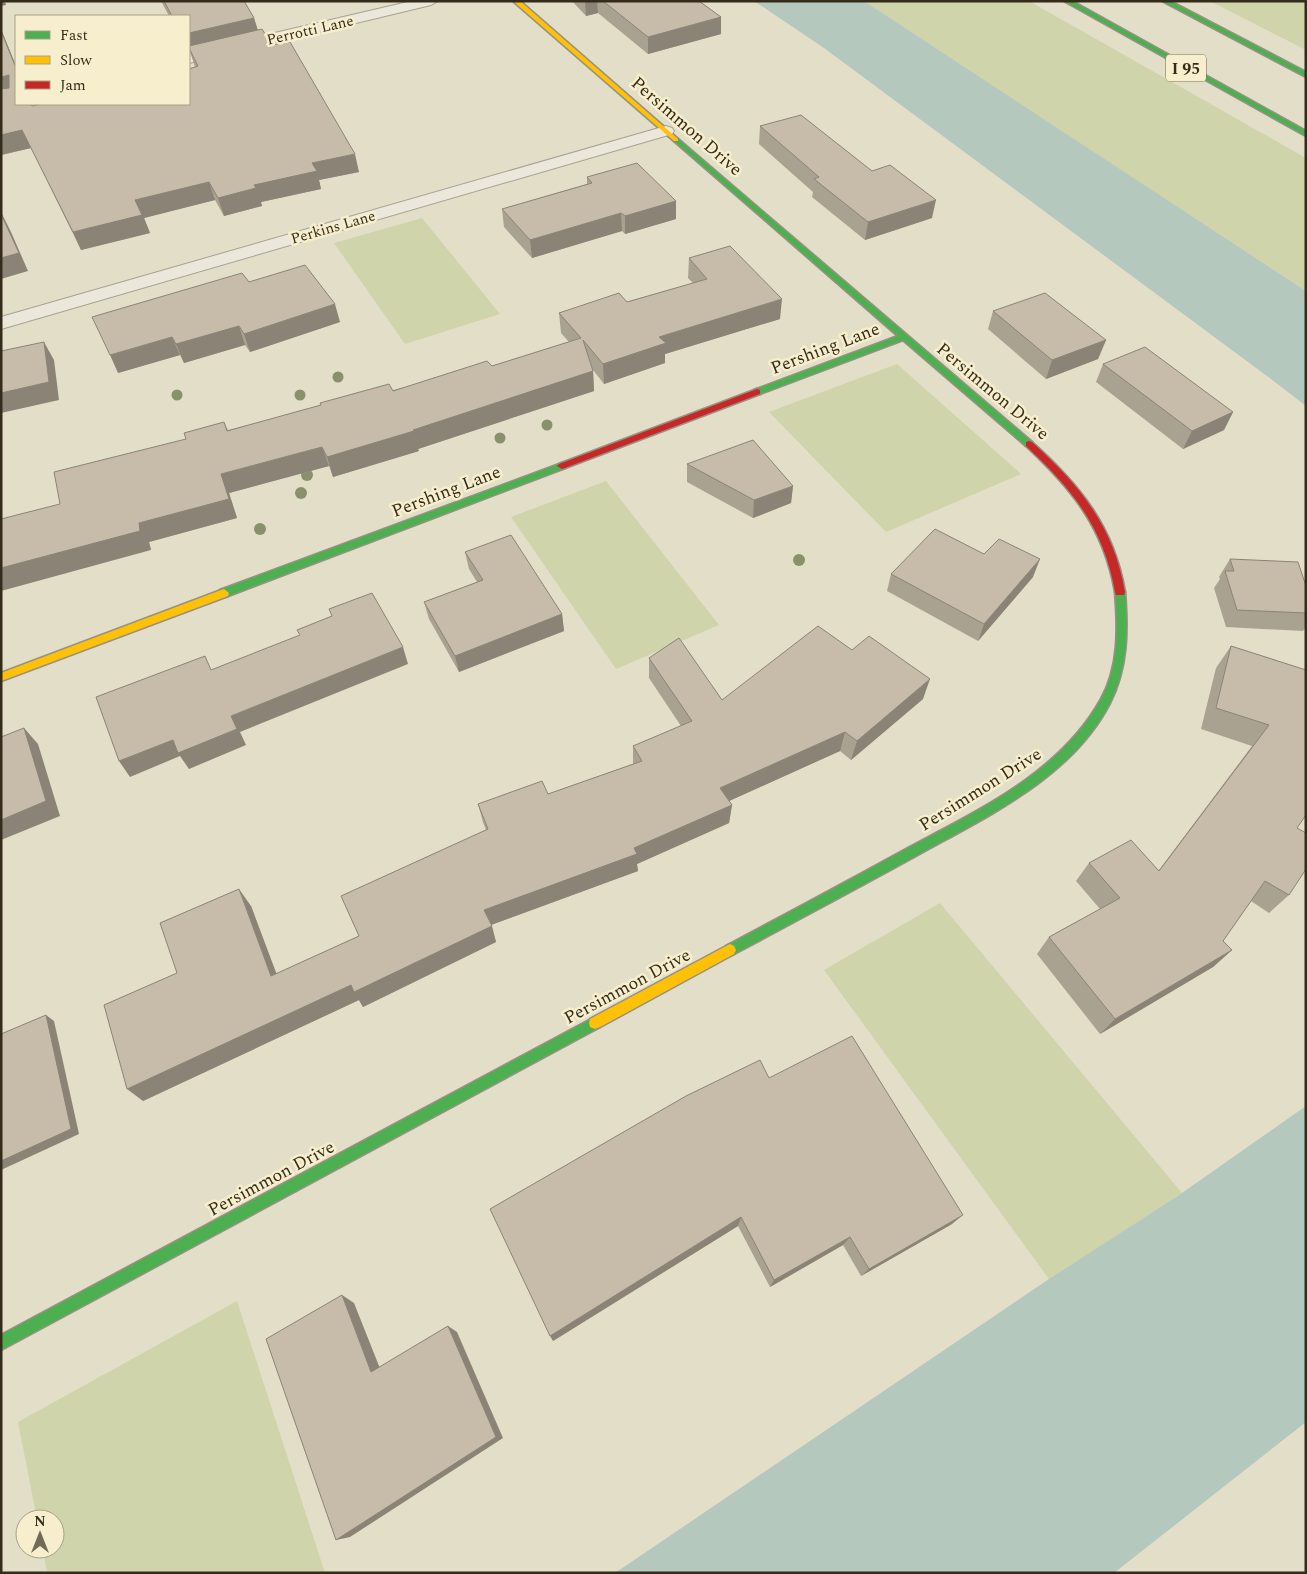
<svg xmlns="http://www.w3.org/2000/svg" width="1307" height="1574" viewBox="0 0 1307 1574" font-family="Spectral,serif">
<rect width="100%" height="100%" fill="#e3dec8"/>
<path fill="#cfd4aa" d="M864,1H1029L1306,158V291Z
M1210,1H1306V50Z
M422,218L500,314L405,344L334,243Z
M897,364L1021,474L886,532L769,412Z
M606,481L719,625L616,669L511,517Z
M940,903L1182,1193L1049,1279L824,970Z
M237,1301L325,1573H47L43,1549H55V1519H37L18,1422Z"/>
<path fill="#b5c8be" d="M754,1H864L1306,291V406L1271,379L824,48Z
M1306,1106V1422L1114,1573H615L1049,1279L1182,1193Z"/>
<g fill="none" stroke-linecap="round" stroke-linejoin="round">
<defs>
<path id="street" d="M412,1H438L431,5L189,63V53Z
M666,126L672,128L674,131L672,134L1,329V317Z"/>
<path id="fast" d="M1064,1H1072L1306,131V136Z
M1162,1H1170L1306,72V77Z
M674,139H678L1032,442V446H1026L903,340L760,394H754V390L898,336L674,141Z
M562,463L567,466L565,468L228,596L224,597L219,593L220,590Z
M1120,588L1125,592C1128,630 1128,668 1110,703C1071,779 985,817 914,857C854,890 794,922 734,954L730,956L726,954L724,950L726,946C786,914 846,882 906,849C977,811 1060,773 1101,699C1119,667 1118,628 1115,592Z
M595,1017L600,1019L601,1023L600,1027L1,1350V1335Z"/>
<path id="slow" d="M513,1H520L678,139V141H674Z
M224,589L229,593L228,596L1,681V673Z
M730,944L734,946L736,950L734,954L600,1027L595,1029L590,1027L589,1023L590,1019Z"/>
<path id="jam" d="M757,389L760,390V394L565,468L562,469L557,466L559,464Z
M1029,441L1032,442C1080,485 1114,527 1125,592L1124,595H1116L1115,592C1104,528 1072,489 1026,446V442Z"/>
</defs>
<use href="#street" stroke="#a7a292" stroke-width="2"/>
<use href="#fast" stroke="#979182" stroke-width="3"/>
<use href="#slow" stroke="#979182" stroke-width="3"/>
<use href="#jam" stroke="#979182" stroke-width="3"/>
<use href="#street" fill="#ebe7da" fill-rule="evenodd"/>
<use href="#fast" fill="#4caf50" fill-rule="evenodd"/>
<use href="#slow" fill="#ffc107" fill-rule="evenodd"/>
<use href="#jam" fill="#c62828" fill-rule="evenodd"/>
</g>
<g fill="#89916c">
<circle cx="338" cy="377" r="5.5"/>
<circle cx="177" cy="395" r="5.5"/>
<circle cx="300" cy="395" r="5.5"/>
<circle cx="547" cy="425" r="5.5"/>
<circle cx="500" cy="438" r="5.5"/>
<circle cx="307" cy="475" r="6"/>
<circle cx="301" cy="493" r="6"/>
<circle cx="260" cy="529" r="6"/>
<circle cx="799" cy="560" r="6"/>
</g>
<path fill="#aaa291" d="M161,1H244L254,18L258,30L272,45L359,172L319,180L321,189L261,202L262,206L224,216L215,200L144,218L150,233L81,250L31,148L1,155V29L16,66V104H31L32,106L195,67L190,52H189V16H169Z
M572,1H699L721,17V34L648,54L598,13L586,16Z
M760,126L932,218L865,240L812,197L813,192L759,144Z
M587,177L676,201V219L625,234L622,231L532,258L504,227L502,209L587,184Z
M689,258L780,319L665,354V363L604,384L593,370L594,391L418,449L419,451L333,477L329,466L229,493L237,518L149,542L151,550L60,504L186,439L224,422L228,430L492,366L569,342L561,333L559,313L627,302L693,283L688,278Z
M249,282L340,322L250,352L245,345L184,363L180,355L118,373Z
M993,311L1106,340L1098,359L1046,379L988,329Z
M1103,364L1233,412L1224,430L1183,449L1096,382Z
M687,464L793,486L791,503L753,518L687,482Z
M465,552L562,614L564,631L459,672L429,619L424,602L477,582L469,569Z
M984,554L1033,577L978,641L887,591L891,574Z
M1230,559L1306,586V627L1303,631L1226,627L1214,588L1220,579L1219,577Z
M1231,646L1306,670L1297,828L1289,895L1269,913L1251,901L1223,941L1232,950L1213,967L1100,1034L1037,954L1049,937L1100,909L1076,881L1089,863L1159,870L1252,746L1201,729L1216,668Z
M852,650L923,699L851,760L840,751L729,801L732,805L729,823L637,864L638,871L491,925L496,942L363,1007L359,1000L143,1101L177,973L251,906L276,974L359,936L486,830L483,822L478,804L548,794L633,764V746L681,726L649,678V658L722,700Z
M769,1078L952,1224L861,1276L843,1245L770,1287L738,1226L553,1341Z"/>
<path fill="#8b8476" d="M1,1H5L6,5L1,6Z
M585,1H597L598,13L586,16Z
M721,17V34L648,54V37Z
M254,18L259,35L189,48V33Z
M1,29L16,66V68L1,31Z
M9,75L16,91L1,96V77Z
M22,130L31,148L1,155V135Z
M355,154L359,172L319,180L321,189L261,202L262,206L224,216L218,198L312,163Z
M209,182L215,200L144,218L150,233L81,250L73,232L135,200Z
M936,200L932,218L865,240L868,222Z
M676,201V219L625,234V216Z
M621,213L622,231L532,258L530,240Z
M2,214L11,232L28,271L1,279Z
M782,299L780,319L665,354V363L604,384L603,364L659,337Z
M335,304L340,322L250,352L244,334Z
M239,326L245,345L184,363L176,344Z
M172,337L180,355L118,373L110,355Z
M1106,340L1098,359L1046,379L1052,360Z
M44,342L54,360L59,400L1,413V393Z
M593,371L594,391L418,449L419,451L333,477L327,457Z
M1233,412L1224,430L1183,449L1192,431Z
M322,447L329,466L229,493L237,518L149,542L151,550L1,591V568L139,523L221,474Z
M793,486L791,503L753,518L754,500Z
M1040,559L1033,577L978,641L984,624Z
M562,614L564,631L459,672L455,656Z
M403,647L408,664L240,732L246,745L189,769L180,756L130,777L119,761Z
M930,679L923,699L851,760L857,741Z
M24,728L38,744L60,816L1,840V820Z
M845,732L840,751L718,806L720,788Z
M732,805L729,823L637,864L638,871L488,926L484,910L634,848Z
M239,889L251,906L283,991L271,976Z
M492,926L496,942L363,1007L359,1000L143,1101L127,1089L351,985Z
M1232,950L1213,967L1100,1034L1115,1019Z
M46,1015L54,1021L79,1134L1,1170V1161Z
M963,1215L952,1224L861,1276L869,1269Z
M741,1217L738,1226L553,1341L550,1336Z
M850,1237L843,1245L770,1287L774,1280Z
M342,1295L354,1303L383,1376L371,1372Z
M448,1326L457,1332L503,1438L350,1537L336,1540Z"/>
<path fill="#c6bca9" stroke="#8b8476" d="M164,1H244L254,18L189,33V16H172Z
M603,1H699L721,17L648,37Z
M262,29L272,45L290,42L355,154L312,163L317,171L254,185L256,188L218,198L209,182L135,200L142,215L73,232L22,130L1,135V89L9,88V75L1,77V31L16,68V104H30L32,106L42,104H189V69L198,66L189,48V46Z
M801,115L872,171L890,165L936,200L868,222L814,179L819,177L760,126Z
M637,163L676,201L625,216L621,213L530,240L502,209L592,183L587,177Z
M1,214L19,253L1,258Z
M730,246L782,299L659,337L666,343L603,364L583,340L593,371L413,430L414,431L327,457L322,447L221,474L229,499L139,523L140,531L1,568V519L60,504L54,472L186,439L184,433L224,422L227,431L321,405L320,403L389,384L393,391L487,361L492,366L581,338L559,313L619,293L627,302L707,279L689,258Z
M305,265L335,304L244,334L239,326L176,344L172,337L110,355L92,317L242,273L249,282Z
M1045,293L1106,340L1052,360L993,311Z
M44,342L49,382L1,393V351Z
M1145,347L1233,412L1192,431L1103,364Z
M753,440L793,486L754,500L687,464Z
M935,529L984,554L999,539L1040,559L984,624L891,574Z
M511,535L562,614L455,656L424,602L483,580L465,552Z
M1230,559L1298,562L1306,586V613L1237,610L1225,571H1234Z
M372,593L403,647L231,716L237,729L178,753L173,740L119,761L96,697L205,656L211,670L300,635L297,630L332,616L329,609Z
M818,626L852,650L869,636L930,679L857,741L845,732L720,788L732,805L634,848L637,854L484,910L492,926L354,992L351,985L127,1089L104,1005L177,973L160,923L239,889L271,976L359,936L341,896L488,829L478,804L542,781L548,794L642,761L633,746L692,721L649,658L679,638L722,700Z
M1231,646L1306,670V815L1297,828L1306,833V869L1289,895L1265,881L1223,941L1232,950L1115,1019L1049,937L1120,898L1089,863L1131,840L1159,871L1269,725L1216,708Z
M24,728L46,801L1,820V737Z
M46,1015L71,1129L1,1161V1034Z
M852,1036L963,1215L869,1269L850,1237L774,1280L741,1217L550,1336L490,1209L686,1096L760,1060L769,1078Z
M342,1295L371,1372L448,1326L496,1437L336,1540L266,1339Z"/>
<g text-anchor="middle" stroke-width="5" stroke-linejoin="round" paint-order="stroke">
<g font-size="15" fill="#352b1b" stroke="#f6eecc">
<text transform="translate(310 30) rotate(-13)" y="5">Perrotti Lane</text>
<text transform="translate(333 227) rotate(-16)" y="5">Perkins Lane</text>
</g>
<rect fill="#f6eecc" stroke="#6f6650" stroke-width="1" x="1166" y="54.5" width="40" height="27" rx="4"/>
<g font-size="16" font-weight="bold" fill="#352b1b">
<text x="1186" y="74">I 95</text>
</g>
<g font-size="18" fill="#352b1b" stroke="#f6eecc">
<text transform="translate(687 126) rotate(41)" y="6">Persimmon Drive</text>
<text transform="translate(825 348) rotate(-21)" y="6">Pershing Lane</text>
<text transform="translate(993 391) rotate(40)" y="6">Persimmon Drive</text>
<text transform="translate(446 491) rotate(-21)" y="6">Pershing Lane</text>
<text transform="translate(980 789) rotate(-32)" y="6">Persimmon Drive</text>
<text transform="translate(627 986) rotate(-28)" y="6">Persimmon Drive</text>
<text transform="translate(271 1178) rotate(-28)" y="6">Persimmon Drive</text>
</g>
</g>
<rect width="1307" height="1574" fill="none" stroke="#352b1b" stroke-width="5"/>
<rect x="15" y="15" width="175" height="90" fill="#f6eecc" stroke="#a9a085"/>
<rect x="25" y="31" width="25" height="8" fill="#4caf50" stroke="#a9a085"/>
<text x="60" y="40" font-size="15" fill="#352b1b">Fast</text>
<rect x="25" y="56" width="25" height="8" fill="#ffc107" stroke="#a9a085"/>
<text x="60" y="65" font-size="15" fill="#352b1b">Slow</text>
<rect x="25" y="81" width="25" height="8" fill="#c62828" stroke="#a9a085"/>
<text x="60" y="90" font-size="15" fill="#352b1b">Jam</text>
<g transform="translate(40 1534)"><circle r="24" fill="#f6eecc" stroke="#a9a085"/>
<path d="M0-4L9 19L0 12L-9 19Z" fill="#726a58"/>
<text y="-8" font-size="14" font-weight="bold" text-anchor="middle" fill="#352b1b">N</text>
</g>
</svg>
